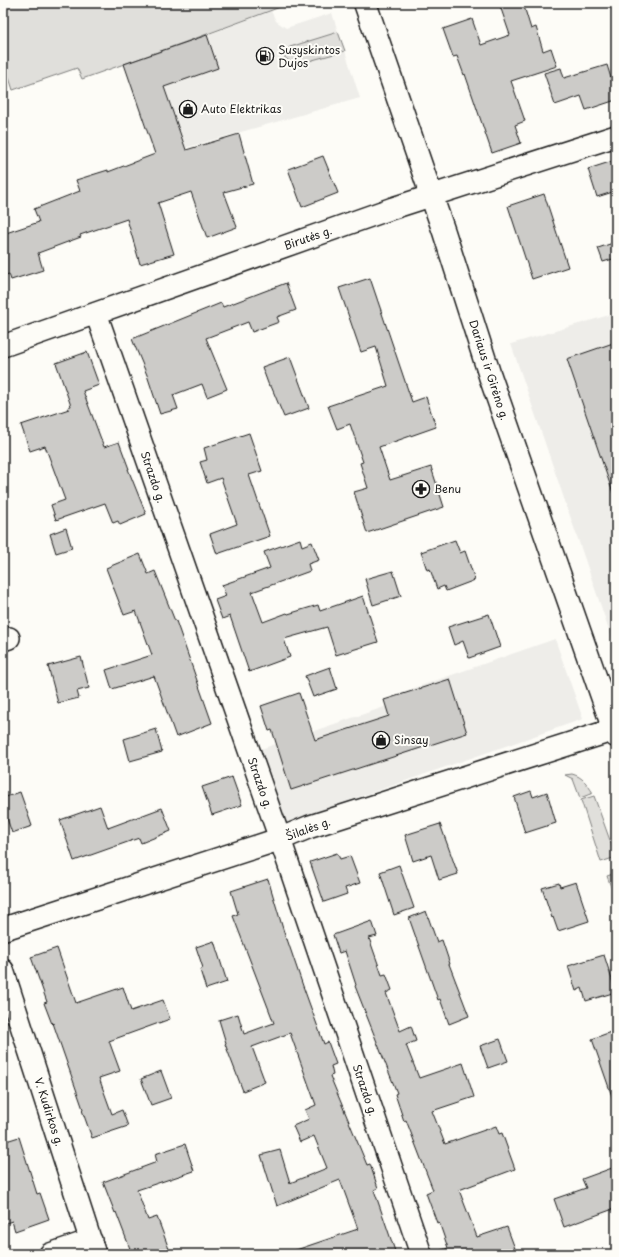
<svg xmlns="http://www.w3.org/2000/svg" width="619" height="1257" viewBox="0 0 619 1257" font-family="'Playpen Sans',sans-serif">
<rect width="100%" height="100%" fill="#fdfcf7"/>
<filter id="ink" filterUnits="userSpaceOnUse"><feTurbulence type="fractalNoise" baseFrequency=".025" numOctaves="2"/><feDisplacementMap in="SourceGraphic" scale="8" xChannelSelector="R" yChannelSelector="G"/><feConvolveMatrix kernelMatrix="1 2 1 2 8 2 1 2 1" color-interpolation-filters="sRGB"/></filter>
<g filter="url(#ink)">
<path fill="#eeede9" d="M271,11L276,21L286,28L332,13L338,32L290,47L288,60L298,64L345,51L360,98L185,148L164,87L218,68L207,35Z
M616,313V650L511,344Z
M555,639L583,719L282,824L258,750L399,702L397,694Z"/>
<path fill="#e0dfdb" stroke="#7e7e7c" d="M3,3H291L183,43L82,79L77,68L13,90L3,59Z
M338,32L345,51L298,64L292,63L285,58C284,52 286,50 290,47Z
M572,774C583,777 587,784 593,793L580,798L573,779L565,775Z
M594,796L616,857L601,862L581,800Z
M616,873V900L607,876Z"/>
<path fill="#cccbc8" stroke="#1c1c1c" d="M499,3H523L531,29L536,27L543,51L551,48L557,66L511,81L525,121L515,125L521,143L492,153L465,74L464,75L457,56L453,57L443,29L472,19L481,45L510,35Z
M207,35L218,68L164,87L186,150L239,134L253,184L224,192L237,227L207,238L191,192L158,203L174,254L140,264L127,219L80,235L81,237L38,253L43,270L11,280L9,274L3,276V234L39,222L34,209L80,191L76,180L108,170V172L155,154L124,64Z
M607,65L616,94V100L586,110L581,96L555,105L544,73L561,68L564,78Z
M323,156L338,193L302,207L288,169Z
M616,160V191L597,197L588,169Z
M544,194L568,267L532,279L508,206Z
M616,242V258L603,262L598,248Z
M370,278L412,402L426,397L436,427L379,447L390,480L431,467L444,507L367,533L354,492L368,488L360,463L363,462L350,424L337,429L328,406L388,386L376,347L361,352L339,288Z
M286,283L296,310L277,317L279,322L252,332L248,322L206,338L227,389L207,397L202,384L173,395L178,409L160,414L147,375L132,339L221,303L223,307Z
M616,342V493H613L567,359Z
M87,352L99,385L83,391L104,447L119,442L129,469H128L146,514L120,525L118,521L113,523L105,503L56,520L51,505L65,500L45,446L30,451L21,425L69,409L68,407L71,406L56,363Z
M290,357L309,408L284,417L271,386H269L262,367Z
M249,433L262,471L249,475L270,536L217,554L210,534L237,524L221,478L207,483L200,462L207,460L204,448Z
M66,528L72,548L56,553L50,534Z
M300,539L302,546L312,542L319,560L308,564L310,571L252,592L263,622L287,613L288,614L318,605L320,611L363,596L378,642L336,655L327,627L284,639L290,657L249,672L230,616L222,619L215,600L226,596L222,585L270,568L264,552Z
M455,540L460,553L465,551L475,580L446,591L444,586L437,589L430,569L427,570L421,552Z
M140,554L148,574L155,571L175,621H176L212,723L176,737L154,676L112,689L106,670L152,655L136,611L124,615L106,568Z
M393,571L401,596L373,605L365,579Z
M489,614L500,647L469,658L463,641L454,645L448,627Z
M81,657L89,688L77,691L79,698L58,703L48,666Z
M330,667L337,689L313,697L305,676Z
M450,679L467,733L291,790L272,730L269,731L261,706L299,693L315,740L389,716L384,700Z
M156,729L162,752L130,761L124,739Z
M232,777L242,805L212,815L202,787Z
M531,791L533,797L547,792L556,823L525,833L514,797Z
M20,792L32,826L12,833L3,807V798Z
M100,806L108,828L162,808L171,831L141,843L139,838L74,861L60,820Z
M440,824L458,874L439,880L431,855L413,861L405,835Z
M337,853L340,859L350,856L360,883L345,888L347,894L324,902L310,862Z
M399,865L414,908L394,915L380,872Z
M268,879L286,939H287L303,986L324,1044L328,1042L336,1064L331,1066L333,1075L330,1076L367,1165L370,1164L378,1188L374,1190L396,1254H294L293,1251L358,1229L340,1180L277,1206L261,1155L280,1150L290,1183L327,1168L314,1136L300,1142L293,1126L309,1119L305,1110L316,1105L290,1033L252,1047L265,1082L243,1091L225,1044L226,1043L219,1020L238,1014L244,1034L274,1023L233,916L238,914L231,891Z
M576,882L589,921L558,931L553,917L552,918L542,888L559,883L560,887Z
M426,911L437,942L442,940L450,964H449L469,1016L449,1024L440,999L438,1000L409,918Z
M372,921L377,936L369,938L382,975L386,974L392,990L386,993L400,1031L411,1026L416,1041L406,1045L419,1078L463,1063L474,1097L432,1111L445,1144L496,1126L499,1134L502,1133L515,1169L459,1190L477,1237L507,1227L517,1254H437L436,1252L448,1248L439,1222L437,1223L426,1193L433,1190L406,1120L404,1121L395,1094L397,1093L355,986L356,985L345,951L339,953L333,935Z
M214,941L227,982L206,989L200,970L203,968L196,947Z
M57,948L76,1003L123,987L131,1011L163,1000L170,1019L109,1041L120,1071L99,1078L112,1114L122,1110L128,1126L92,1138L82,1110L83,1109L53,1023L52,1024L44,1003L47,1002L31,957Z
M604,955L616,992L586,1001L582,988L576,991L568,966Z
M616,1030V1102H614L592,1039Z
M500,1039L508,1061L488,1068L480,1046Z
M161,1071L171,1098L151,1105L141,1079Z
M19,1137L37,1194L40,1193L49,1219L15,1231L12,1221L3,1224V1142Z
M185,1144L194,1171L137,1190L148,1220L157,1217L169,1249L156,1254H132L116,1212L115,1213L103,1182L157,1162L155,1154Z
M612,1168L616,1180V1208L564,1227L554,1199L586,1188L582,1179Z"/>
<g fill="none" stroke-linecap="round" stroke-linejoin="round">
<defs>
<path id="minor" d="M96,313L280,839L421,1254
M3,346L393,208L616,136
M3,640L9,638
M3,970L95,1254
M50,1254L91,1240"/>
<path id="major" d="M3,929L280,839L309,827L616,729"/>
<path id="highway" d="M365,3L444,232L490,376L616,736"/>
</defs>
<use href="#minor" stroke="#1c1c1c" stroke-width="24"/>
<use href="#major" stroke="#1c1c1c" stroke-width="25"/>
<use href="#highway" stroke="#1c1c1c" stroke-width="25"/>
<use href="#minor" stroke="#fdfcf7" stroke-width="21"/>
<use href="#major" stroke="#fdfcf7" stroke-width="22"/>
<use href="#highway" stroke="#fdfcf7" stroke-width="22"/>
</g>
</g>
<defs>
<symbol id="fuel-ring" viewBox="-11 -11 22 22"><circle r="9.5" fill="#fdfcf7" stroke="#1c1c1c" stroke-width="1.5"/><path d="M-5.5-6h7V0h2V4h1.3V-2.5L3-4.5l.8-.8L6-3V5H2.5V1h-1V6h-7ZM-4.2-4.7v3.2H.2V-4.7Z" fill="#1c1c1c"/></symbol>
<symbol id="shop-ring" viewBox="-11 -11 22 22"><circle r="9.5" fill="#fdfcf7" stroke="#1c1c1c" stroke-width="1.5"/><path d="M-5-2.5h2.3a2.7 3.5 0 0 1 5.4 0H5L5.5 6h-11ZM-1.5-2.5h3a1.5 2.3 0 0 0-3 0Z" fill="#1c1c1c"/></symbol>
<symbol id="pharmacy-ring" viewBox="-11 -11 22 22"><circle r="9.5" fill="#fdfcf7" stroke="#1c1c1c" stroke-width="1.5"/><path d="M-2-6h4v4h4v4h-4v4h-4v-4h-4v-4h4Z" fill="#1c1c1c"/></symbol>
</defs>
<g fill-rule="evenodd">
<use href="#fuel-ring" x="255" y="46" width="20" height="20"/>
<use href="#shop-ring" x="178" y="99" width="20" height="20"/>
<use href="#pharmacy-ring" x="411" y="479" width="20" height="20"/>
<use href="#shop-ring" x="371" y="730" width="20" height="20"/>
</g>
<g text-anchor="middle" stroke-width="4" stroke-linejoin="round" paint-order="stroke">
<g font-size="11" fill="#1c1c1c" stroke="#fdfcf7" text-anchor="start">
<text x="278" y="54">Susyskintos<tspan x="278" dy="13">Dujos</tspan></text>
<text x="201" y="113">Auto Elektrikas</text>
<text x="434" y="493">Benu</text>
<text x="394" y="744">Sinsay</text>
</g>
<g font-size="11" fill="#1c1c1c" stroke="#fdfcf7">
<text transform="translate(308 238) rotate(-19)" y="4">Birutės g.</text>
<text transform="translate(489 370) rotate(72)" y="4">Dariaus ir Girėno g.</text>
<text transform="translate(153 477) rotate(71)" y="4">Strazdo g.</text>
<text transform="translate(260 783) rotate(71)" y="4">Strazdo g.</text>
<text transform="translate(308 829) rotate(-20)" y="4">Šilalės g.</text>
<text transform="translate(365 1090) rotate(71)" y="4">Strazdo g.</text>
<text transform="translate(49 1112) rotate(72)" y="4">V. Kudirkos g.</text>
</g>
</g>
<rect width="619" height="1257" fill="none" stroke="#fdfcf7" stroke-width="16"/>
<rect x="8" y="8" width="603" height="1241" fill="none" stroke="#1c1c1c" stroke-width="1.5" filter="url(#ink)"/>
</svg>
